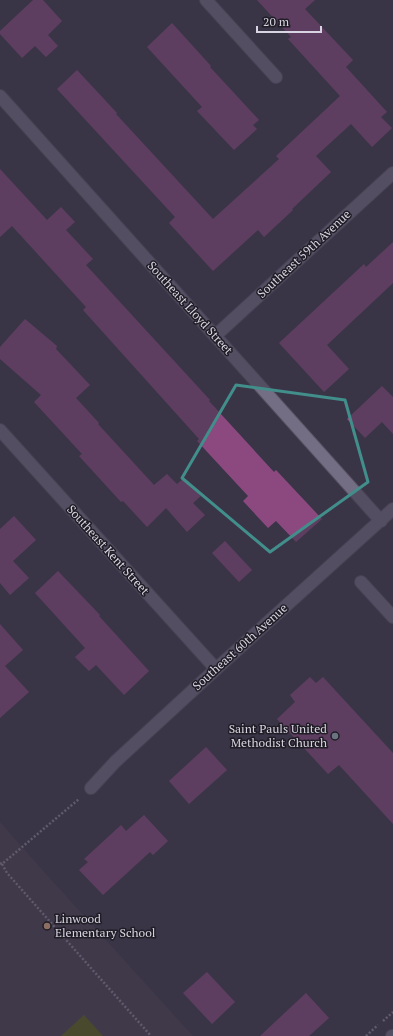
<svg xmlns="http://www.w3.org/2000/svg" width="393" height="1036" viewBox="0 0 393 1036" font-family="'PT Serif',serif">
<rect width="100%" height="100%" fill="#3a3447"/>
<path fill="#473e4f" d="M0,822L36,863L193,1036H0Z"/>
<path fill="#5c650e" d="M84,1015L103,1036H61Z"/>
<path fill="#8b497f" d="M33,0H43L62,21L48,35L58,46L46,57L35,46L22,58L0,34V31Z
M257,0H315L305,9L353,60L346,67L387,112L381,117L392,128L372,147L351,124L316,156L331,172L292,209L293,210L264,237L258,230L213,271L169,223L175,217L57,89L77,70L117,113L116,114L213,219L279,159L276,156L340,96L288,39L291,37Z
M172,23L211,66L210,67L259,120L253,125L257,129L234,150L197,111L202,107L147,47Z
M0,169L47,220L61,207L75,222L66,230L93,259L86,265L210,400L209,401L274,472L276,470L322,519L296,542L276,521L268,528L243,501L248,496L197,441L199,439L83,310L86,307L12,226L0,237Z
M393,242V283L327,345L349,369L324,392L279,343L364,264L366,267Z
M25,319L57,346L56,349L90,385L76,398L99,423L98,424L154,485L167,474L177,484L184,478L201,496L193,503L205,515L187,532L166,508L147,527L123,501L121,502L79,456L82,454L34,402L41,395L0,359V347Z
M382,386L393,397V434L382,422L365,438L347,419Z
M14,516L36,540L13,561L29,578L10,595L0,583V529Z
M225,541L252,570L239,582L212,553Z
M58,571L100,615L99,616L149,671L124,695L96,665L89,671L75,657L85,648L35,593Z
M0,624L23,650L5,666L29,692L0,718Z
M310,677L316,683L323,677L393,753V824L339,765L328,774L277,719L295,702L290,695Z
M206,747L227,770L189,804L169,781Z
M144,815L168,841L153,855L150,852L103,895L79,870L88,862L84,859L121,825L126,831Z
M207,972L235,1002L212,1024L183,993Z
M306,993L329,1018L309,1036H260Z"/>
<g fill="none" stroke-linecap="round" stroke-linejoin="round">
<defs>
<path id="lane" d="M206,0L276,77
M361,582L393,617"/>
<path id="street" d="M0,96L381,521
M215,336L393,173
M0,430L216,669
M91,788L115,762L216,669L393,509"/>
<path id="secondary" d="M392,1036H393"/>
</defs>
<use href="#lane" stroke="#585263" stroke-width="14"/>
<use href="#street" stroke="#585263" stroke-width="14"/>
<use href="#secondary" stroke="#585263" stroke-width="14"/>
<path stroke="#8e8999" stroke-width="2.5" stroke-dasharray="2 2" stroke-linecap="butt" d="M0,863L2,864L79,799
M2,864L7,873L151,1036
M383,1021L393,1012
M366,1036L378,1025"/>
<use href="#lane" stroke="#746e84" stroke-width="12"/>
<use href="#street" stroke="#746e84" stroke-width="12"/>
<use href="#secondary" stroke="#746e84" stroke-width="12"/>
</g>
<path d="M0 0H393V1036H0ZM236,385L345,400L368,482L270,552L182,478Z" fill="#3a3447" fill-opacity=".55" fill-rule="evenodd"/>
<path fill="none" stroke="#418e8b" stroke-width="3" stroke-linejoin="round" d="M236,385L345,400L368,482L270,552L182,478Z"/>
<circle fill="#6b7280" stroke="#201d26" stroke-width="1.5" cx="335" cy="736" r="4"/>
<circle fill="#8d6e63" stroke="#201d26" stroke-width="1.5" cx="47" cy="926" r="4"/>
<g text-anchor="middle" stroke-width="3" stroke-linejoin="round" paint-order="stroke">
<g font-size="12" fill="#d8d4e1" stroke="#201d26">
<text transform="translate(304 254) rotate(-43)" y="4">Southeast 59th Avenue</text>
<text transform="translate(190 308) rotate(48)" y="4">Southeast Lloyd Street</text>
<text transform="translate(108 550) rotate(48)" y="4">Southeast Kent Street</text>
<text transform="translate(240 647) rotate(-42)" y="4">Southeast 60th Avenue</text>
</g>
<g font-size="12" fill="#d8d4e1" stroke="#201d26" text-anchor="end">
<text x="327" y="733">Saint Pauls United<tspan x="327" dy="14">Methodist Church</tspan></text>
<text x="55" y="923" text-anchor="start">Linwood<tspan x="55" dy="14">Elementary School</tspan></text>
</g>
</g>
<path d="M257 26v6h64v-6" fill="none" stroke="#d8d4e1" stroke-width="2"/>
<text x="263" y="26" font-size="12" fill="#d8d4e1" stroke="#201d26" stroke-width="3" paint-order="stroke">20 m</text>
</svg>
